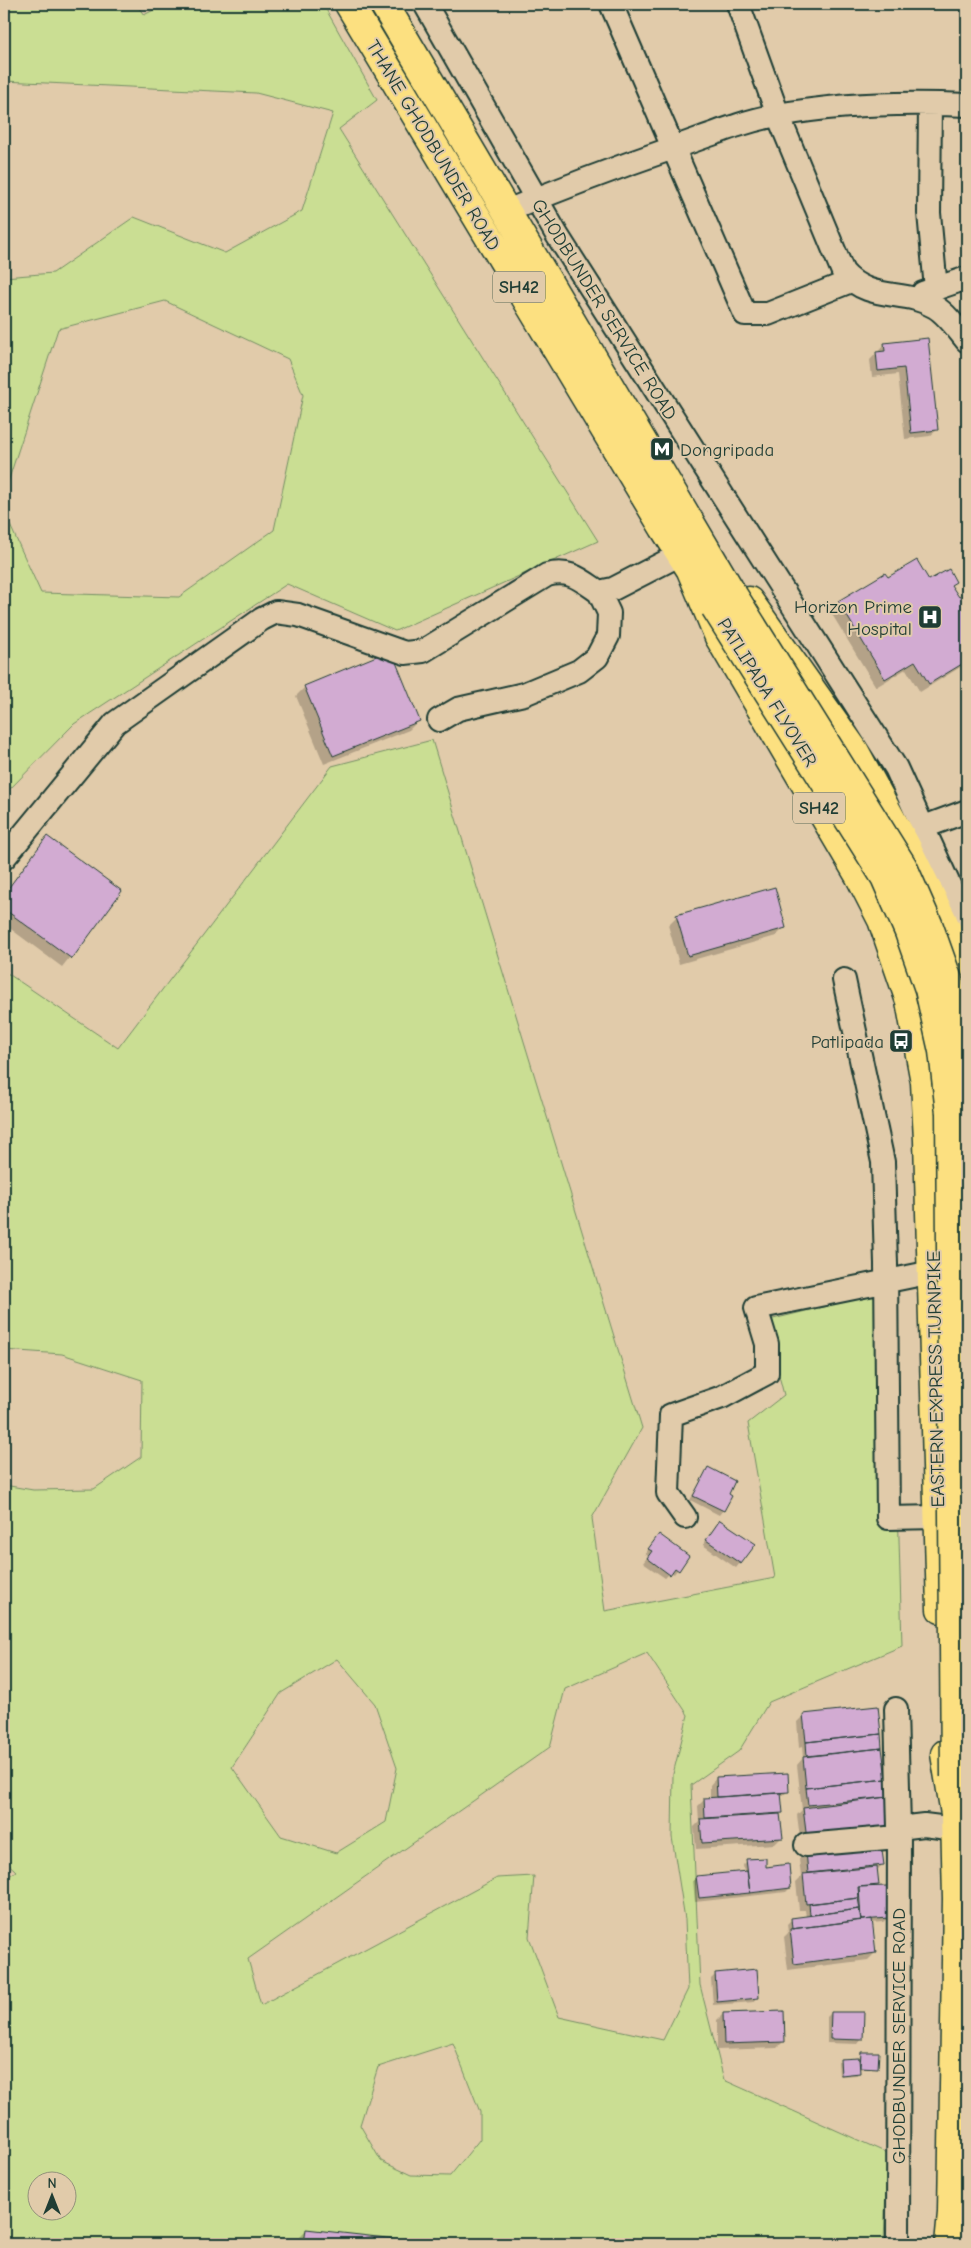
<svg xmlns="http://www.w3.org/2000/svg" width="971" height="2248" viewBox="0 0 971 2248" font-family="'Comic Neue',sans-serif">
<rect width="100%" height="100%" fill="#e1cbaa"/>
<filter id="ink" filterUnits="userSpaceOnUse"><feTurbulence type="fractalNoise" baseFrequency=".02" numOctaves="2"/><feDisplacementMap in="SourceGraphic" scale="10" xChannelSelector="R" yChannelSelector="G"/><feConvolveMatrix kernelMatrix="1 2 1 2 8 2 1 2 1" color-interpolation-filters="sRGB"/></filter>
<g filter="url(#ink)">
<path fill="#cade93" stroke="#748e64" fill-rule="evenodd" d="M4,4H136L144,15L165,4H323L377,100L339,129L598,541L395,631L287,584L74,724L4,795V512L41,593L179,597L274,530L303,395L288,359L165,301L58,329L4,494V277L53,273L134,217L225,253L302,211L333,113L256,93L4,81Z
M432,740L642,1428L592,1518L605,1611L775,1578L748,1423L784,1395L765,1321L892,1290L902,1646L769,1702L739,1751L691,1785L700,1985L724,2080L887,2153L884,2244H4V1880L16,1871L4,1860V1485L33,1490L94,1489L141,1457L142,1380L62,1354L4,1350V971L118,1048L332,766ZM647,1653L688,1715L673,1774L672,1837L685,1919L688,1989L663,2040L559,2017L529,1937L534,1876L497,1878L261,2005L248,1959L550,1747L565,1689ZM337,1659L375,1704L397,1768L386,1822L336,1853L281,1836L232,1767L281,1693ZM453,2043L480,2112V2139L450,2176L411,2175L381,2161L360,2125L378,2067ZM38,2180H68V2210H38Z"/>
<path fill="#0003" fill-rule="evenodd" d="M927,340L937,430L930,436L905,439L898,374L872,377L870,360L885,344Z
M929,582L950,586L958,599L967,593V663L920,692L906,669L876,687L830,611L839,602Z
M305,687L418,721L409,730L324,764L296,696Z
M48,838L121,892L62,967L4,924V893Z
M677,916L785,927L776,936L679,964L668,925Z
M708,1469L727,1495L723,1510L719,1515L690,1500Z
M716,1525L740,1563L736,1568L703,1545Z
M655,1540L688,1556L674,1574L671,1572L665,1578L643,1563L648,1556L645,1554Z
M877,1708L891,1828L801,1846L797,1815L802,1810L797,1765L803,1758L802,1747L799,1748L797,1722L803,1716Z
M716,1778L788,1791L780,1798L781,1838L775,1844L696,1849L694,1827L699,1822L698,1806L705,1799H710V1785Z
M806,1852L882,1865L876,1871L877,1885L874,1888L888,1918L883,1922L871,1923L875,1953L868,1960L788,1970L784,1937L788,1933L787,1924L792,1919L806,1917L805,1910H799L796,1882L801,1877L799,1859ZM858,1903L862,1916H859Z
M747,1861L765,1868L790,1888L786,1892L695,1902L693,1881L697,1877L744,1872L743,1865Z
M756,1971L758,1997L754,2002L713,2005L711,1979L715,1975Z
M831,2013L862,2039L858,2044L827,2043V2017Z
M723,2014L784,2041L777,2048L717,2050V2020Z
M861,2053L877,2067L859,2069L857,2075L839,2076L838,2062L859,2059Z
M306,2231L422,2243V2244H299L300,2237Z"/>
<path fill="#d2abd2" stroke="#1f3d34" d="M928,338L938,430L911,433L904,368L878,371L876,352L885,351L884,343Z
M917,560L929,580L949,569L956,582L951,585L959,597L967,592V661L929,684L915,661L885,679L838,601L885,573L888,577Z
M391,650L420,721L333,756L304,686Z
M47,836L122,891L72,959L4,909V894Z
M775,887L786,928L688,956L676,915Z
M708,1467L735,1481L729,1494L732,1496L724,1511L693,1496Z
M720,1520L756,1544L741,1564L706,1540Z
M659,1534L689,1556L679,1571L675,1568L670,1575L647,1558L652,1551L648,1549Z
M878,1706L881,1734L806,1742L803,1714Z
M881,1734L882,1748L807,1756L806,1742Z
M882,1748L886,1779L806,1788L803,1757Z
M788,1773L789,1792L717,1797L716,1777Z
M886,1779L888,1797L808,1805L806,1788Z
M781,1793L783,1813L705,1818L704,1798Z
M888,1797L892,1829L807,1840L803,1808Z
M780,1814L783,1838L702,1843L700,1819Z
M881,1843L884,1865L808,1873L806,1851Z
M766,1858V1867L789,1864L791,1888L750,1893L746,1859Z
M877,1867L879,1885L858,1887L859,1898L806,1904L803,1874Z
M747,1871L750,1893L699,1898L696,1876Z
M887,1886L889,1918L861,1920L859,1887Z
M858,1898L860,1909L810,1915L809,1904Z
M859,1909L861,1920L792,1929L791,1918Z
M872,1919L876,1953L794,1964L790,1929Z
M757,1969L759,1998L717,2002L715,1973Z
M784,2011L785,2042L724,2044L723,2013Z
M831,2012H864L863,2040L830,2039Z
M861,2052H879L878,2068L860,2067Z
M859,2058L860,2073L841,2075L840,2059Z
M306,2229L423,2242V2244H304Z"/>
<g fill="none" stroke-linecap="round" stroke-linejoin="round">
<defs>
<path id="minor" d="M425,4L557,235L896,768L967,924
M611,4L745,314H768L851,281
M738,4L778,115L843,272C870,303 904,288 935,307C947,314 958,330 967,341
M930,104L929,213L936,289
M507,211C562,188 618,167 673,148C708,136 743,121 778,115C839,104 906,102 967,105
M923,293L967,278
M439,720L458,709L524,694L579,671L597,657L608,636L609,613L599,592
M924,827L967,811
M4,858L115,723L262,619L276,612L298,615L405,653L423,651L547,575C570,569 580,579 599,592L613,589L681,554
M844,980L883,1162L886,1264L888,1518L938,1517
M685,1517L668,1493L671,1415L722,1397L767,1373V1344L756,1308L932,1272
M896,1709L899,1828L898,2244
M899,1828L924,1825L956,1829
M806,1845L898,1837"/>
<path id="major" d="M349,4L664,528L700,584
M384,4L733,595
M690,568L719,637L860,877L882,920L910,1001L925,1082L928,1140L941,1609
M749,601L854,750L906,846L943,921L967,978
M945,1754L955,1814L957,1899L952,2213L949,2244"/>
</defs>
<use href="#minor" stroke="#1f3d34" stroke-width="26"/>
<use href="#major" stroke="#1f3d34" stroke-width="31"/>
<use href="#minor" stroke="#e1cbaa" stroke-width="22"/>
<use href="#major" stroke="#fce080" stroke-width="28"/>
<defs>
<path id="major-bridge" d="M733,595L903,867L928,924L949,983L963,1047L967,1086
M715,607L885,877L909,932L929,989L943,1051L950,1113L955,1777"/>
</defs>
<use href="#major-bridge" stroke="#1f3d34" stroke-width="31" stroke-linecap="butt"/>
<use href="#major-bridge" stroke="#fce080" stroke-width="28"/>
</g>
</g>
<defs>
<symbol id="metro-square" viewBox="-11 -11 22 22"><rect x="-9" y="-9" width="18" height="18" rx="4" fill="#1f3d34" stroke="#e1cbaa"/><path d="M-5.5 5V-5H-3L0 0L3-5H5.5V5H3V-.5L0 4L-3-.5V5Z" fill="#fff"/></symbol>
<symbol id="hospital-square" viewBox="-11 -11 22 22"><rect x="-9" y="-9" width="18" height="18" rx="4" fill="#1f3d34" stroke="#e1cbaa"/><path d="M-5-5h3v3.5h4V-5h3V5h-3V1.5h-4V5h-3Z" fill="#fff"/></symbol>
<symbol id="bus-square" viewBox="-11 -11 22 22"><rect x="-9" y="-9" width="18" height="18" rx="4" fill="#1f3d34" stroke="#e1cbaa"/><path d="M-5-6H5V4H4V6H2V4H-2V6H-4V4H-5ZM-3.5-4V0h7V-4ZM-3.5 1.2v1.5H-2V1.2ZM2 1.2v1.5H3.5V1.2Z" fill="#fff"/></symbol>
</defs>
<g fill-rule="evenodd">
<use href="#metro-square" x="648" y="435" width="28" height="28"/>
<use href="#hospital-square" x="916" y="603" width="28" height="28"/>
<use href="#bus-square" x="887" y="1027" width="28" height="28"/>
</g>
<g text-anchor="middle" stroke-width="4" stroke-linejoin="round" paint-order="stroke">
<g fill="#e1cbaa" stroke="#596857" stroke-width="1">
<rect x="493" y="271.5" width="52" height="31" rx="4"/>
<rect x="793" y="792.5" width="52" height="31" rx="4"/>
</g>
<g font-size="18" font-weight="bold" fill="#1f3d34">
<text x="519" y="293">SH42</text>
<text x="819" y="814">SH42</text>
</g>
<g font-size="19" fill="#1f3d34" stroke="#e1cbaa">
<text transform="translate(434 145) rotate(59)" y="7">THANE GHODBUNDER ROAD</text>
<text transform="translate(605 309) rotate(58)" y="7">GHODBUNDER SERVICE ROAD</text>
<text transform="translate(768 692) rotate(58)" y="7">PATLIPADA FLYOVER</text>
<text transform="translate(935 1379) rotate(-91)" y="7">EASTERN EXPRESS TURNPIKE</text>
<text transform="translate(898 2036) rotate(-90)" y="7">GHODBUNDER SERVICE ROAD</text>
</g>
<g font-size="19" fill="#1f3d34" stroke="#e1cbaa" text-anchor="end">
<text x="680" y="456" text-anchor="start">Dongripada</text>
<text x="912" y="613">Horizon Prime<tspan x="912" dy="22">Hospital</tspan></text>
<text x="884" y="1048">Patlipada</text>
</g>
</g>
<rect width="971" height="2248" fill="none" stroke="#e1cbaa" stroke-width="20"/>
<rect x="10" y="10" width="951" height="2228" fill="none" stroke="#1f3d34" stroke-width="2" filter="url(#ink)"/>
<g transform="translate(52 2196)"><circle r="24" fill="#e1cbaa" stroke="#93927b"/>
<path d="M0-4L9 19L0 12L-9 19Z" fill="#1f3d34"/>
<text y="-8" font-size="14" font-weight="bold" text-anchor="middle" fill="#1f3d34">N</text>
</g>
</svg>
